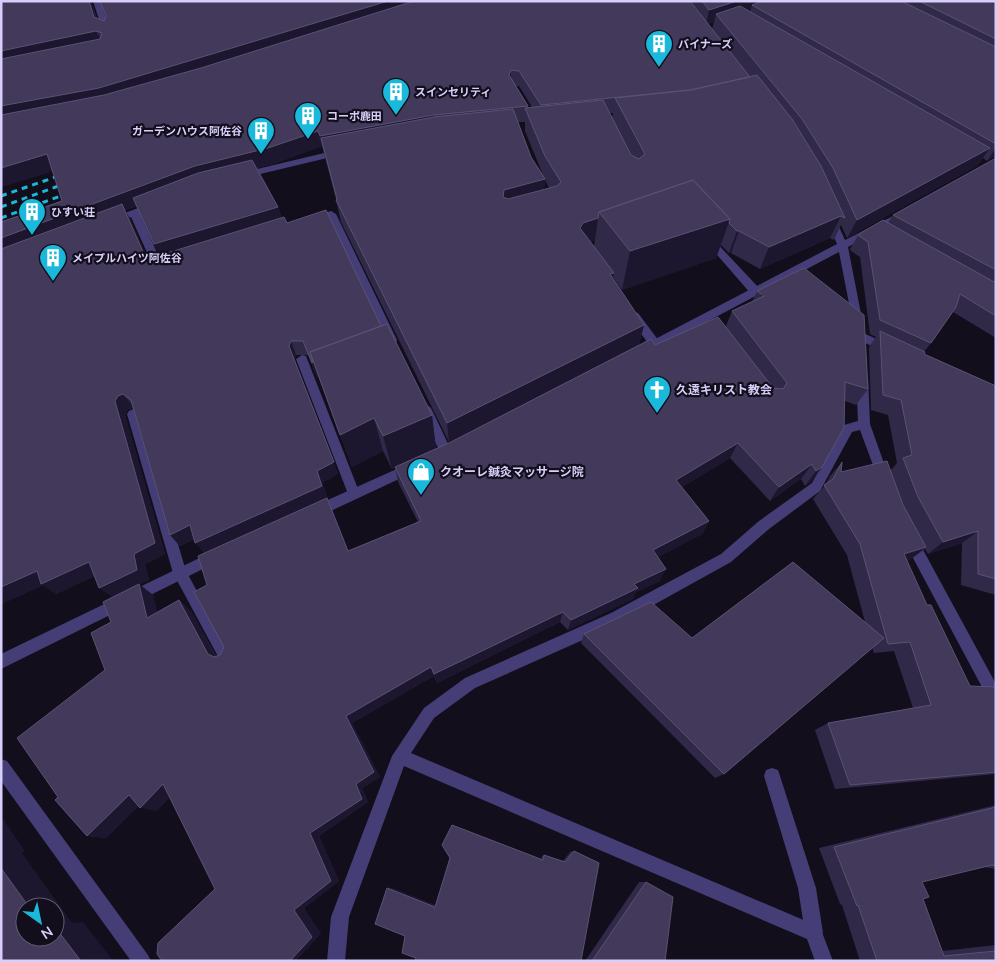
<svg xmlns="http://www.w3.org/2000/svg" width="997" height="962" viewBox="0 0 997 962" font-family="Mulish,'Noto Sans JP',sans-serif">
<rect width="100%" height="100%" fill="#120e1c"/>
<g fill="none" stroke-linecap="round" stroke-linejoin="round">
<path fill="#453e76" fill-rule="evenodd" d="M93,1H100L111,32L110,34L103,32Z
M341,149L345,152L344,154L244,178L239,175L244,172Z
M154,202L159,205L157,207L140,214L162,264L167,267L159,271L154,268L131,217L112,224L107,221L109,219Z
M331,211L336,214L397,340L396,343L392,344L387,340L328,218L312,223L307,220L309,218Z
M708,236L711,237L760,289L761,292L760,295H752L705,241V237Z
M634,312L638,313L659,341L660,344L659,347H651L630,319L629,316Z
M302,355L306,356L360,494L358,498L354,499L350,498L348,494L296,359Z
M426,405L430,407L432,410L452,452L450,456H442L440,452L420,410L422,407Z
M133,409L137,411L139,414L186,571L233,657L231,662L226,664L221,662L173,573L127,414L129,411Z
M1,759L7,761L148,955L151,961H131L1,781Z
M772,768L778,770L780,776L816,888L823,933L820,939L814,942L808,939L805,933L798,888L764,776L766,770Z"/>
<path fill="#453e76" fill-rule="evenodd" d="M903,211L906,212V216L848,247L863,324L862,327H854L853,324L839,252L644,355L640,356L634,352L636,349L837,244L826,218L828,216H834L845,240Z
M861,332L892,346L894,349L892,352H884L857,339L856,336Z
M862,374L868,378L870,424L890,480L888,484L884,485L880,484L860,430L852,432L820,491L769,529L731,562L621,623L475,688L434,718L411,753L820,927L833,961H815L807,939L404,766L349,917L345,961H327L331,917L392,756L424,708L465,678L611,613L721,554L759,521L812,483L844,425L858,421L856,378Z
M410,463L414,464L416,468L414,472L320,516L315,518L310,516L309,512L310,508Z
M910,533L915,535L996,684V706L991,704L905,543L903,539L905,535Z
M214,551L219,553L221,557L219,561L1,669V654Z"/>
<path stroke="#1ab8da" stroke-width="3" stroke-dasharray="6 5" stroke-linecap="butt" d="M1,196L67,173
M1,207L72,181
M1,218L74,191"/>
</g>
<path fill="#312948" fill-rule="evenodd" d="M1,1H91L97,18L104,21L106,16L100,1H996V157L995,156L987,161L983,158L977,166L847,238L841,225L834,240L830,238L760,269L731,253H729L721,245L716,258L622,290L613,277V279L644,325L639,345H655L726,326L732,311L752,302L757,291L868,389L856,405L845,401L822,467L811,482L805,486L801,479L770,501L730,458L682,487L709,521L702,534L658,557L660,581L636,592L633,599L568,630L560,622L437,683L434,676L352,723L380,777L362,788L368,802L319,836L339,881L304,908L321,934L215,889L170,797L156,811L138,806L106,838L87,836L58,797L105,670L111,622L112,597L95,576L56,594L43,585L1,604V222L62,201L53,171L1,187ZM714,22L712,29L708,24ZM516,86H519L532,107L528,108V106ZM610,113H613L612,118ZM518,122H525V131L543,175L531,157ZM322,146L336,199V200L341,222L449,442L591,370L449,443L436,449L432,415L381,326L282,218L278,207L257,168L273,164ZM545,180L549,188L544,189ZM137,206L154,244L160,255L151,258L146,255L130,219L125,210ZM595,240L594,246L590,242ZM296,355H308L317,377L318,376L352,467L383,451L392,469L395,467L398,482L418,522L348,551L327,498H328L322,483L338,474L294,360ZM133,408L170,535L180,546L194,539L204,553L207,585L224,647L220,655L216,656L191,611L179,600L157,613L153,595L139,584L149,580L145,564L165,554L125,415L128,409Z
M996,158V338L953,312L931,343L924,352V354L996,386V595L961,585L962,543L928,554L925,549L911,559L907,561L927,605L970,686L996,687V774L835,789L815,730L828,723L913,708L894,651L874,653L872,647L724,774L715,778L581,643L584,634L692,638L865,622L847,555L813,499L826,484L830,476L842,462L841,472L890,471L897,463L888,415L871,410L869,347L876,337L870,334L860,257L851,251L850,249L859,234L888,223L893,215Z
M996,805V869L983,867L922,882L923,899L942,951L996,945V961H860L842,905L840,904L819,848Z
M574,851L599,863L416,958L405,936L387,888H392L435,905L541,860L542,856L544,855L563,861L570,852Z
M639,882H646L665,961H585Z"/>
<path fill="#1d162f" d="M89,1H91L101,33L94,17Z
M388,1H439L107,103L1,123V106Z
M737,1H781L752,5L750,11L721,20L716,14L714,22L706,25L709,10Z
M96,31L104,46L1,68V51Z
M511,70V85L509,75Z
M750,77L686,105L689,90Z
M434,115L436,130L321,138L324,151L320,136Z
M318,131L322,146L273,164L201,181L125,210L130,219L152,269L1,258V238L195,166Z
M990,148L977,166L847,238L857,220Z
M996,148V155L987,161Z
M47,154L57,170L1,187V168Z
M545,179L543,201L503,212V197L504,190Z
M278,207L284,224L163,261L154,244Z
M841,216L830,238L760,269L769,247Z
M598,218L595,240L580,245V228L583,223Z
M730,219L716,258L622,290L630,251Z
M737,231H739L731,253H729Z
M614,273L610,294V274Z
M644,325L639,345L449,442L447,423Z
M291,341L296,355L294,360L338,474L322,483L328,498H327L353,564L205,553L195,543L317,471L289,346Z
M313,362L318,376L317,377L312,363Z
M123,394L134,407L128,409L125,415L165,554L145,564L149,580L139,584L153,595L160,629L112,597L99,588L134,554L115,401L118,396Z
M432,415L436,449L392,469L383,436Z
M374,418L383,451L352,467L340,435Z
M738,443L730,458L670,494L676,480Z
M812,464L801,479L770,501L779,487Z
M822,467L811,482L805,486L816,471Z
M709,521L702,534L648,563L653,550Z
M190,525L199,536L180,546L170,535Z
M978,531L962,543L928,554L943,542Z
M926,547L911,559L890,566L904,554Z
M89,562L102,573L56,594L43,585L1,604V587L37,571Z
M666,569L660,581L636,592L633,599L568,630L571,620L634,584Z
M179,600L191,611L219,663L208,654Z
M563,612L560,622L437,683L434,674Z
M431,667L434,676L352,723L380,777L362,788L368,802L319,836L339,881L304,908L321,934L296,961H290L294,910L310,833L356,784L346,716Z
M163,784L178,789L156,811L140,808Z
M129,795L146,799L106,838L87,836Z
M1,816L25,851L22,853L72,923L83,922L112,959L110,961H81L55,930V907H29L1,868Z
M387,888H392L438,906L435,907Z"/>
<path fill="#433a5b" stroke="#5a5274" d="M1,1H89L94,17L104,21L106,16L100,1H388L99,88L1,106V59L100,39L102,33L96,31L1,51Z
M414,1H690L750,77L689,90L541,105L519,71L511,70L509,75L528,106L434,115L320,136L318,131L268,148L195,166L1,238V222L62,201L47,154L1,168V115L104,95L201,68Z
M702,1H737L709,10Z
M763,1H901L996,47V144L752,5Z
M919,1H996V39Z
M740,6L990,148L857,220L833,168L802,119L716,14Z
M757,75L792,119L821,166L845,218L841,216L769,247L739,231H737L729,223L730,219L693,180L599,212L598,218L583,223L580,228L614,273L610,274L644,325L447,423L336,200L337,199L321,138L434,117L513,109L531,157L545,179L504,190L503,197L508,199L557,186L561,182L545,156L525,108L603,100L631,155L639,159L645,154L615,98L692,90Z
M996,158V270L893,215Z
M252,160L278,207L154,244L133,198L198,173Z
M693,180L730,219L630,251L599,212Z
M122,204L144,254L151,258L284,217L287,223L326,210L381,326L310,352L313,362L312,363L303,341H291L289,346L334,462L317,471L322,486L195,543L190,525L170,535L131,400L123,394L118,396L115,401L155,543L134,554L137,570L99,588L89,562L41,584L37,571L1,587V249Z
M883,220L996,283V316L960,294L956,307L931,343L880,320L868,242L859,236V234Z
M804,268L864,315L868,389L845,382L844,428L822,467L816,471L812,464L779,487L738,443L676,480L709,521L653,550L666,569L634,584L638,588L571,620L563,612L434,674L431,667L346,716L374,772L356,784L362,799L310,833L331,881L294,910L312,937L290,961H162L157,954L158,943L215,889L163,784L140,808L129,795L87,836L55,800L58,797L17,738L105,670L91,633L111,622L103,602L139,584L147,618L179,600L208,654L214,657L220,655L224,647L194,592L207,585L198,556L327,498L348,551L421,521L395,467L449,443L651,339L655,345L718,317L773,388L783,389L787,383L732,311L764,296L757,291Z
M387,324L432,415L383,436L374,418L340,435L310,352Z
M880,331L925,352L924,354L996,386V579L978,574V531L943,542L918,497L903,458L912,455L901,400L883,395Z
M887,461L903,505L926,547L904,554L927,605H931L970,686L996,687V772L850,785L828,723L931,705L910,642L888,644L860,544L824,485L833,479L842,462L841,472Z
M793,562L884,638L724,774L584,634L651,602L692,638Z
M996,807V866L992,865L922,882L929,897L923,899L944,956L996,951V961H877L858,905L857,906L834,847Z
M452,825L543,860L544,855L565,862L574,851L599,863L581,961H415L416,958L402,953L405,936L375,924L387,888L435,907L450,858L442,845Z
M1,868L29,907H25V937H55V927L81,961H1Z
M646,882L673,897L665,961H592Z"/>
<defs>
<symbol id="building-pin" viewBox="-11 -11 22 30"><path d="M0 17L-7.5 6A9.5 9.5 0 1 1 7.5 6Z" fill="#1ab8da" stroke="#120e1c"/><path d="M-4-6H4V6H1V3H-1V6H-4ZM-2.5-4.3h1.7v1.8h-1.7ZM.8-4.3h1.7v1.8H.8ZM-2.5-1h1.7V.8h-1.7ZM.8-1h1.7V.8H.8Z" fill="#fff"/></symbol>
<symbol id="church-pin" viewBox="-11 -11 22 30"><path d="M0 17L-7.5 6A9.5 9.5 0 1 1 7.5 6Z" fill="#1ab8da" stroke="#120e1c"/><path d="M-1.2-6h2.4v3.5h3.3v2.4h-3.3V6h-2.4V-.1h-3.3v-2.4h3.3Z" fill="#fff"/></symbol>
<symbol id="shop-pin" viewBox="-11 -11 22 30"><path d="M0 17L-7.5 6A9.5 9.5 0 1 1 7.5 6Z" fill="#1ab8da" stroke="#120e1c"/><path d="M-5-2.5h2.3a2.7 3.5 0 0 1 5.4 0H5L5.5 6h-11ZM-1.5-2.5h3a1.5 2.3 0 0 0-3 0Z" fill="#fff"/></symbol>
</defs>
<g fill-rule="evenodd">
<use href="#building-pin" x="643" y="28" width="32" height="43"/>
<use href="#building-pin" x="380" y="76" width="32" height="43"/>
<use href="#building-pin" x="292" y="100" width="32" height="43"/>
<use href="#building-pin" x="245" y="115" width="32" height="43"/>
<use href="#building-pin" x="16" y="196" width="32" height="43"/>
<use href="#building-pin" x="37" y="242" width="32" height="43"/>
<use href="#church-pin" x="641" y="374" width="32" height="43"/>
<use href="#shop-pin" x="405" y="456" width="32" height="43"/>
</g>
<g text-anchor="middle" stroke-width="4.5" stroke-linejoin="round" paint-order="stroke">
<g font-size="11" font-weight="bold" fill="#d7cff9" stroke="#120e1c" text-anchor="start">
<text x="678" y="48">バイナーズ</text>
<text x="415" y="96">スインセリティ</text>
<text x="327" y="120">コーポ鹿田</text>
<text x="242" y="135" text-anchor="end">ガーデンハウス阿佐谷</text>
<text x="51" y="216">ひすい荘</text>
<text x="72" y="262">メイプルハイツ阿佐谷</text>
</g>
<g font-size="12" font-weight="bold" fill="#d7cff9" stroke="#120e1c" text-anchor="start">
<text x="676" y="394">久遠キリスト教会</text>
<text x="440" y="476">クオーレ鍼灸マッサージ院</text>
</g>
</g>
<rect width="997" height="962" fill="none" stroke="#d7cff9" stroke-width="5"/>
<g transform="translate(40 922) rotate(147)"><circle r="24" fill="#120e1c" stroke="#615b74"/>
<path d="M0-4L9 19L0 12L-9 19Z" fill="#1ab8da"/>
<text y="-8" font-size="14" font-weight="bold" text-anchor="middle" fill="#d7cff9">N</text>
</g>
</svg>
